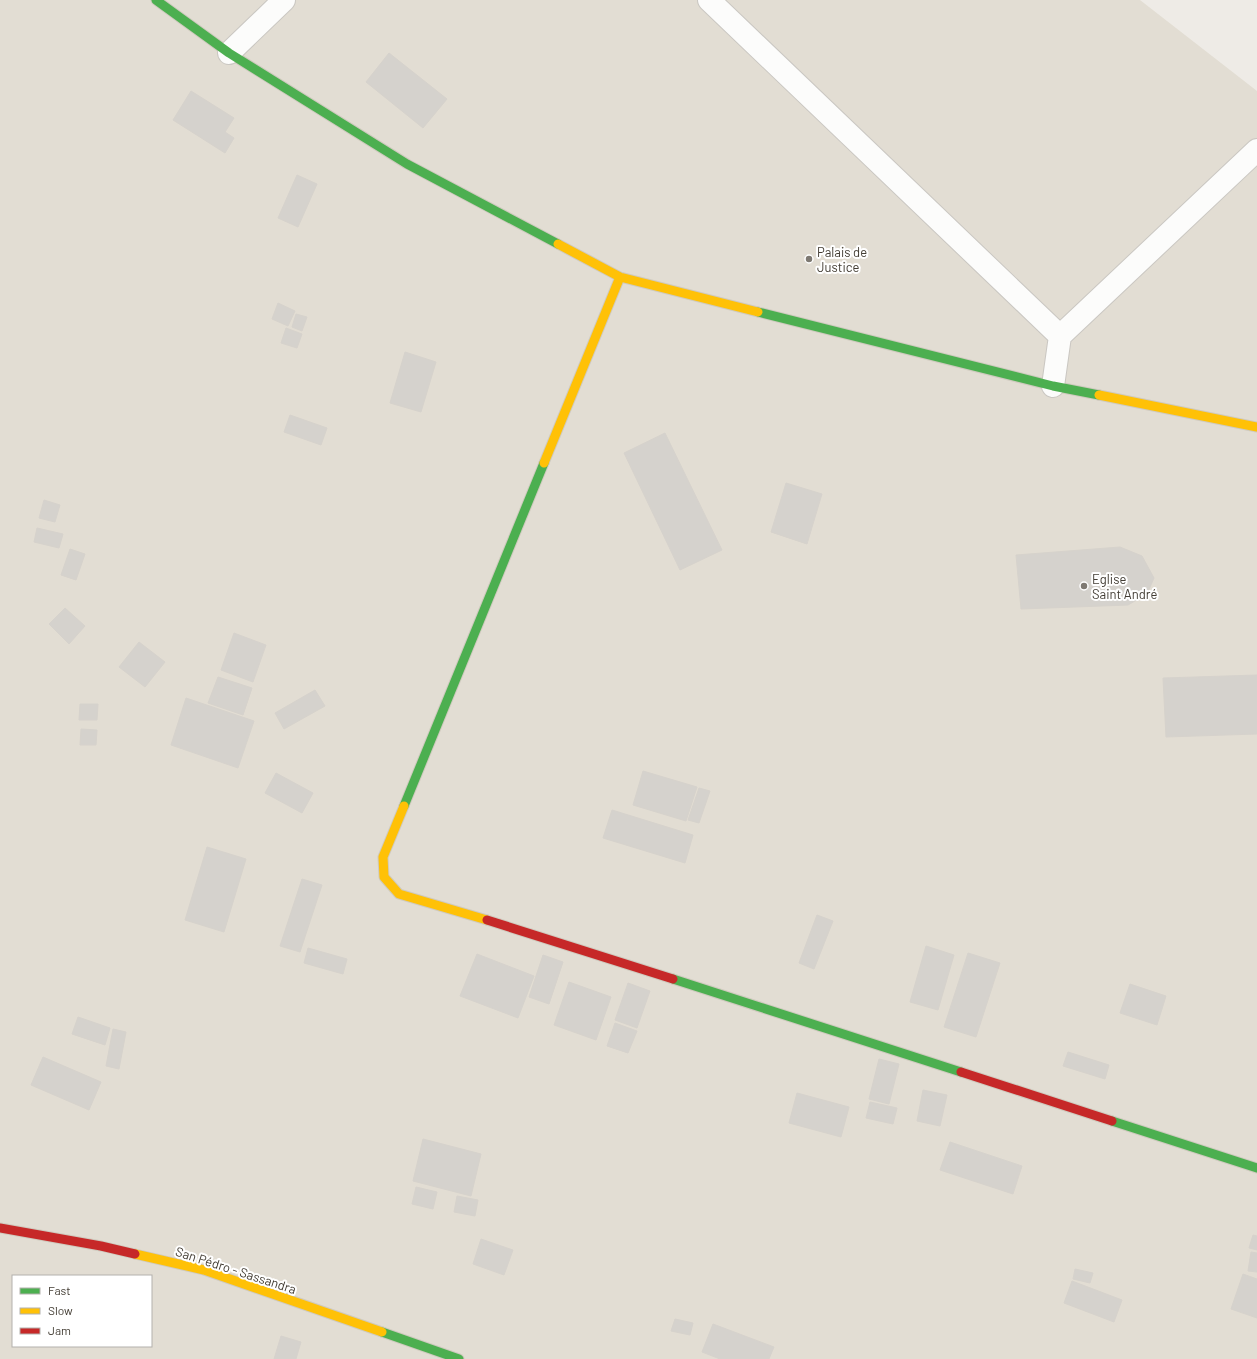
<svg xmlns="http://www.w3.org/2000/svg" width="1257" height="1359" viewBox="0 0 1257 1359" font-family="Barlow,sans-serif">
<rect width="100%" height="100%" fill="#eeebe6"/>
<path fill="#e2ddd3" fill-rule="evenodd" d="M0,0H1140L1257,91V1359H0ZM13,1276H151V1346H13Z"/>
<path fill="#d5d2cd" stroke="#d6d2cc" d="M389,53L447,99L423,128L366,82Z
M191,91L234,118L225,132L234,138L225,153L173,120Z
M297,175L317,184L298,227L278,218Z
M278,303L295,311L288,326L272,319Z
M296,314L307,317L302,331L292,327Z
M286,328L302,334L297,348L281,343Z
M405,352L436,362L421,412L390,403Z
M290,415L327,428L321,445L284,432Z
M665,433L722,550L680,570L624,453Z
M786,483L822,494L807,544L771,532Z
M44,500L60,505L55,522L39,518Z
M37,528L63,534L59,548L34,542Z
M1120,547L1142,556L1154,578L1147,594L1128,605L1021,609L1016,555Z
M70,549L85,554L76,580L61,575Z
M65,608L85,626L69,644L49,624Z
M234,633L266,645L253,682L221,670Z
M139,642L165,662L145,687L119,667Z
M1257,675V734L1166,737L1163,678Z
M218,677L252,688L243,715L208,703Z
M315,690L325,706L284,729L275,713Z
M186,698L254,721L238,768L171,745Z
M80,704H98L97,720H79Z
M81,729L97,730L96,745H80Z
M643,771L697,787L686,821L633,805Z
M276,773L313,793L302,813L265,793Z
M699,788L710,791L699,823L688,820Z
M612,810L693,835L685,863L603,838Z
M207,847L246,859L224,932L185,920Z
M302,879L322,885L300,952L280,946Z
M817,915L833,921L814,969L799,963Z
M926,946L954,955L938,1010L910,1002Z
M308,948L347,959L343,974L304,963Z
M968,953L1000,963L976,1037L944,1027Z
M477,954L534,976L518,1018L460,996Z
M543,955L563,962L549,1004L529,997Z
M569,982L611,997L596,1040L554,1025Z
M628,983L650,991L637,1028L615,1020Z
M1130,984L1166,996L1157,1025L1120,1013Z
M78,1017L110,1028L105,1045L72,1034Z
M615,1023L637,1031L628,1053L607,1046Z
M113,1029L126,1032L119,1069L106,1066Z
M1068,1052L1109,1065L1105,1079L1063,1066Z
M43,1057L101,1082L89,1110L31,1085Z
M879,1059L899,1064L889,1104L869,1099Z
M923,1090L947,1095L940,1126L917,1121Z
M797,1093L849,1107L841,1137L789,1123Z
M870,1102L897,1108L893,1124L866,1118Z
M423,1139L481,1154L471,1196L413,1181Z
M950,1142L1022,1166L1013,1194L940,1170Z
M416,1187L437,1192L433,1209L412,1204Z
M457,1196L478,1200L475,1216L454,1212Z
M1253,1235L1257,1236V1250L1249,1248Z
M481,1239L513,1250L504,1275L473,1264Z
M1251,1252L1257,1253V1272L1248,1271Z
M1075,1269L1093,1273L1090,1283L1073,1279Z
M1243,1274L1257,1279V1318L1231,1309Z
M1072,1281L1122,1300L1114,1322L1064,1303Z
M675,1319L693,1323L690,1335L671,1331Z
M713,1324L774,1347L769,1359H720L702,1352Z
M281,1336L301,1342L296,1359H274Z"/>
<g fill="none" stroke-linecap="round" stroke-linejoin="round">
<defs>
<path id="street" d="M709,0L1060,336L1053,386
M229,53L284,0
M1060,336L1257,150"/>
<path id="fast" d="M156,0L229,53L407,164L558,244
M758,312L1053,386L1099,395
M404,806L544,463
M673,979L961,1072
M1112,1121L1257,1168
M382,1332L459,1359"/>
<path id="slow" d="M558,244L620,277L758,312
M1099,395L1257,427
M544,463L620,277
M404,806L383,857L384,877L399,894L487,920
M135,1254L204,1270L382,1332"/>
<path id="jam" d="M487,920L673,979
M961,1072L1112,1121
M0,1228L101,1246L135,1254"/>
</defs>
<use href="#street" stroke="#cac7c2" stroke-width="24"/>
<use href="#fast" stroke="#cfcabe" stroke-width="11"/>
<use href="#slow" stroke="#cfcabe" stroke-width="11"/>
<use href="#jam" stroke="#cfcabe" stroke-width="11"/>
<use href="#street" stroke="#fcfcfb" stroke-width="22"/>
<use href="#fast" stroke="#4caf50" stroke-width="9"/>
<use href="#slow" stroke="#ffc107" stroke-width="9"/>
<use href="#jam" stroke="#c62828" stroke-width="9"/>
</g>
<g fill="#7e7972" stroke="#fff" stroke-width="1.5">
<circle cx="809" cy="259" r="4"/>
<circle cx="1084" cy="586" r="4"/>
</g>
<g text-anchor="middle" stroke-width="4" stroke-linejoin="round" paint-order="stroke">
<g font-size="13" fill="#423c33" stroke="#fff" text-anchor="start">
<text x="817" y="257">Palais de<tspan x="817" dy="15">Justice</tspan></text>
<text x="1092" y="584">Eglise<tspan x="1092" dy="15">Saint André</tspan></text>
</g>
<g font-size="13" fill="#423c33" stroke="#fff">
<text transform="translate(236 1270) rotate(18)" y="5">San Pédro - Sassandra</text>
</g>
</g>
<rect x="12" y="1275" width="140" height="72" fill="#ffffff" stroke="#b3b1ad"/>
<rect x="20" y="1288" width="20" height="6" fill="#4caf50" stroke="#b3b1ad"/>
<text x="48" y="1295" font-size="12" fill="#423c33">Fast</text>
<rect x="20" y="1308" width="20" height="6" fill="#ffc107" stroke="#b3b1ad"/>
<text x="48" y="1315" font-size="12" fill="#423c33">Slow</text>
<rect x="20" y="1328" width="20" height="6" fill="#c62828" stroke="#b3b1ad"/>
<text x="48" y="1335" font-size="12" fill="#423c33">Jam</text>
</svg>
